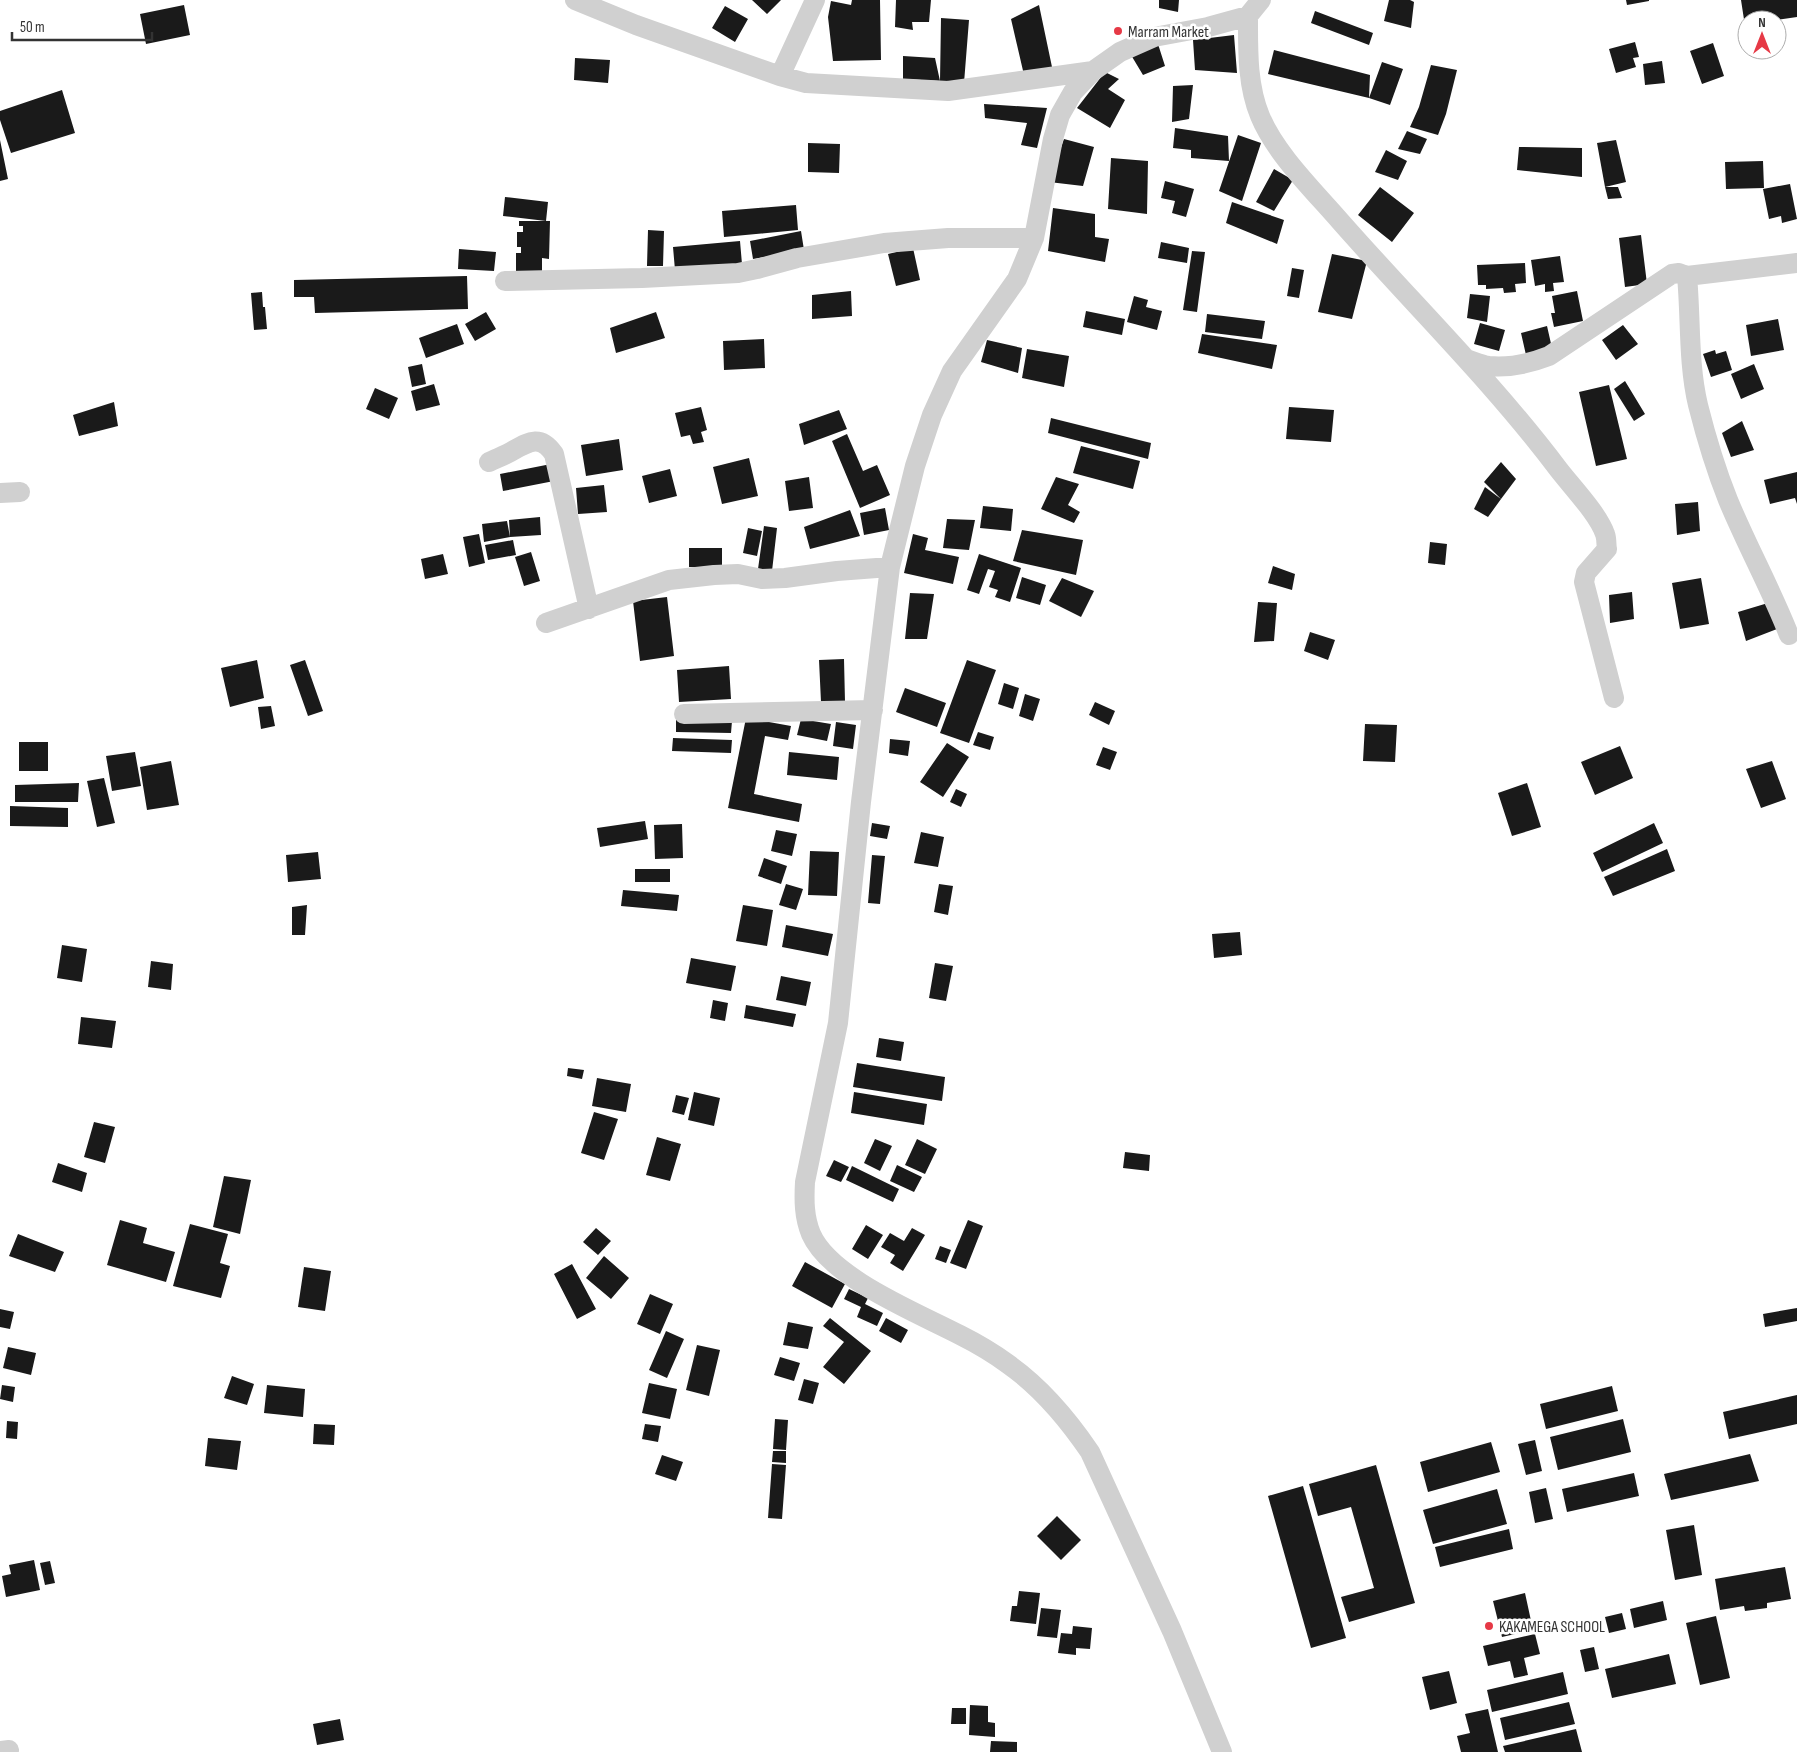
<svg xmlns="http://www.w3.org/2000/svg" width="1797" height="1752" viewBox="0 0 1797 1752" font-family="'Sofia Sans Condensed',sans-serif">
<rect width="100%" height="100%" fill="#fff"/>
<path fill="#1a1a1a" d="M752,0H781L767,14Z
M852,0H880L881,60L833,61L828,17L831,1L851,5Z
M896,0H931L929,22H912L913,30L895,27Z
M1159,0H1179L1178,12L1159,8Z
M1389,0H1410L1414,2L1411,28L1384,21Z
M1626,0H1649V1L1627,5Z
M1741,0H1797V17L1777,20H1747V25L1745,26Z
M184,5L190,35L146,44L140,14Z
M1039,5L1052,67L1024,75L1011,19Z
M725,6L748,19L735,42L712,28Z
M1315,11L1373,33L1369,45L1311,23Z
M941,18L969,20L964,83L940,81Z
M1234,35L1237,73L1195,70L1193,40Z
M1635,42L1639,57L1633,58L1636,67L1616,73L1609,49Z
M1713,43L1724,76L1702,84L1690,51Z
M1158,44L1165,66L1143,75L1131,55Z
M1274,50L1370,75L1369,98L1268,74Z
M903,56L935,58L940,81L903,79Z
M575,58L610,60L608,83L574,80Z
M1662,61L1665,83L1645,85L1643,64Z
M1382,62L1403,69L1390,105L1369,98Z
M1431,65L1457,70L1446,114L1438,135L1410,127L1419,107Z
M1105,72L1119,79L1108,89L1125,100L1110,128L1077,108Z
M1193,85L1189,119L1172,122L1173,86Z
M62,90L75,133L11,153L0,120V111Z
M984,104L1047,108L1037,148L1021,145L1027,123L985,118Z
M1175,128L1228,136L1229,161L1191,158V150L1173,148Z
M1407,131L1427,139L1420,154L1398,149Z
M1238,135L1261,143L1242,201L1219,191Z
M1064,139L1094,147L1083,186L1049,182Z
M0,140L8,179L0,181Z
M1616,140L1626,182L1605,187L1597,143Z
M808,143L840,144L839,173L808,172Z
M1519,147L1582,148V177L1517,170Z
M1386,150L1407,161L1398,180L1375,172Z
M1111,158L1148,161L1147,214L1108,209Z
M1763,161L1764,188L1726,189L1725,162Z
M1274,169L1293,180L1274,211L1256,202Z
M1165,181L1194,189L1186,217L1172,213L1175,201L1161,198Z
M1790,184L1797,219L1782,223L1781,216L1769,219L1763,189Z
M1380,187L1414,213L1392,242L1358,215Z
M1605,187H1618L1622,198L1608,199Z
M505,197L548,202L546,221L503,216Z
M1232,202L1284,220L1277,244L1226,223Z
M796,205L798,230L724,237L722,211Z
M1053,208L1095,214V237L1109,239L1105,262L1048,251Z
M519,221H550L549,259L542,258V271H516V253H521V247H517V232H523V226H519Z
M648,230L664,231L663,266H647Z
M801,231L804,250L753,259L750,241Z
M1641,235L1647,284L1625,287L1619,238Z
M740,241L742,264L675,270L673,247Z
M1161,242L1189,248L1187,263L1158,258Z
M913,248L920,280L896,286L888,254Z
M459,249L496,252L494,271L458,269Z
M1192,251L1205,252L1197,312L1183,310Z
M1332,254L1367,261L1352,319L1318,312Z
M1560,256L1564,282L1553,283L1554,291L1545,292V284L1535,286L1531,260Z
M1525,263L1526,283L1515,284L1516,292L1504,293L1503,288L1486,289V285H1478L1477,265Z
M1292,268L1304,270L1299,298L1287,296Z
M467,276L468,309L315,313L314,297H294V280Z
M851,291L852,316L812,319V295Z
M1577,291L1583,321L1554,327L1551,313H1555L1552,296Z
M262,292L263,307H265L267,329L254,330L251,293Z
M1470,294L1490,296L1487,322L1467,318Z
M1134,296L1148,300L1146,307L1162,311L1157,330L1127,322Z
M1086,311L1125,319L1122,335L1083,327Z
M486,312L496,329L475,341L465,324Z
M656,312L665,338L616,353L610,328Z
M1207,314L1265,321L1262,339L1205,332Z
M1778,319L1784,350L1751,356L1746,325Z
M1480,323L1505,330L1499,351L1474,344Z
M457,324L464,344L426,358L419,338Z
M1623,325L1638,344L1616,360L1602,340Z
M1547,326L1552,348L1526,355L1521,333Z
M1202,334L1277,345L1272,369L1198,353Z
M764,339L765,368L724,370L723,341Z
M987,340L1022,348L1018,373L981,362Z
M1027,349L1069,356L1064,387L1022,378Z
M1715,350L1716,354L1726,351L1732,370L1711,377L1703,354Z
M422,364L426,384L412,387L408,367Z
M1754,364L1764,389L1741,399L1731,374Z
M1625,381L1645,414L1634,421L1614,389Z
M434,384L440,405L416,411L411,391Z
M1609,385L1627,459L1596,466L1579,392Z
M375,388L398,398L389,419L366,409Z
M114,402L118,426L79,436L73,415Z
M701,407L707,430L701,432L704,442L693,444L690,435L681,437L675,413Z
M1289,407L1334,410L1331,442L1286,439Z
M839,410L847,429L804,445L799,424Z
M1051,418L1151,443L1148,459L1048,433Z
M1742,421L1754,450L1731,457L1722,433Z
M847,434L863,471L877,465L890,495L860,508L832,441Z
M619,439L623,470L586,476L581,445Z
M1081,446L1140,461L1133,489L1073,473Z
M749,458L758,496L722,504L713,467Z
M1501,462L1516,479L1501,499L1484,482Z
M551,464L554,481L503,491L500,474Z
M670,469L677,496L649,503L642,476Z
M1797,472V504L1795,498L1770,504L1764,480Z
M809,477L813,508L789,511L785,481Z
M1056,477L1079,484L1068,505L1080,512L1074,523L1041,509Z
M604,485L607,512L578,514L576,488Z
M1485,487L1501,499L1488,517L1474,509Z
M1698,502L1700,531L1677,535L1675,504Z
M983,506L1013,509L1011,531L980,528Z
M885,508L889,530L864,535L860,513Z
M850,510L860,536L810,549L804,527Z
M540,517L541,535L510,537L509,520Z
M947,519L975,520L969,550L943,548Z
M507,521L510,537L484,542L482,524Z
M764,526L777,528L772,571L758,569Z
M748,528L762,531L757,556L743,553Z
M1022,530L1083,540L1076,575L1013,561Z
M479,534L485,563L469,567L463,537Z
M913,534L928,538L925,550L959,557L953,584L904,573Z
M513,540L516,555L488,560L485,545Z
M1430,542L1447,544L1445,565L1428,563Z
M689,548H722V568L689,567Z
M531,552L540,581L524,586L515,557Z
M443,554L448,574L425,579L421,559Z
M979,554L1021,568L1010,602L995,597L998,590L989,587L995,571L988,569L979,594L967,590Z
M1273,566L1295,574L1292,590L1268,583Z
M1022,577L1046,585L1040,605L1016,598Z
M1062,578L1094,591L1081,617L1049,601Z
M1701,578L1709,624L1680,629L1672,583Z
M1632,592L1634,619L1610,623L1609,595Z
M910,593L934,594L927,639H905Z
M667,597L674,656L640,661L633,601Z
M1258,602L1277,603L1274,641L1254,642Z
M1768,603L1777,629L1746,641L1738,612Z
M1310,632L1335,640L1328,660L1304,651Z
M844,659L845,702H821L819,660Z
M257,660L264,698L230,707L221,668Z
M305,660L323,711L308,716L290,665Z
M967,660L996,670L969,743L940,733Z
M729,666L731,699L679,702L677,670Z
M1004,683L1019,688L1013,709L998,704Z
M905,688L946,703L937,727L896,712Z
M1025,694L1040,699L1033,721L1019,716Z
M1095,702L1115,711L1109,725L1089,715Z
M271,706L275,726L261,729L258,707Z
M746,718L791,726L788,740L765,736L754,794L802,804L799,822L728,808Z
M801,719L831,724L827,741L797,735Z
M676,720L732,721L731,733L676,732Z
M836,722L856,725L853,749L833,746Z
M1365,724L1397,725L1395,762L1363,761Z
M978,732L994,737L990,750L973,745Z
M673,738L732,740L731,753L672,751Z
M890,739L910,741L908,756L889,753Z
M19,742H48V771H19Z
M947,743L969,757L943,797L920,782Z
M1620,746L1633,778L1595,795L1581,762Z
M1103,747L1117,752L1110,770L1096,765Z
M135,752L141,786L112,791L106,756Z
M789,752L839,757L837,780L787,775Z
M171,761L179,805L147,810L140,767Z
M1772,761L1786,799L1761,808L1746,769Z
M104,778L115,823L97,827L87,781Z
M79,783L78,802H15V785Z
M1527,783L1541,827L1512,836L1498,793Z
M956,789L967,794L961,807L950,802Z
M10,806L68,808V827L10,826Z
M645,821L648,839L600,847L597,828Z
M872,823L890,826L887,839L870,836Z
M1654,823L1663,843L1602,872L1593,853Z
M682,824L683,858L655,859L654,825Z
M776,830L797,834L792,856L771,851Z
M921,832L944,837L938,867L914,863Z
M1667,849L1675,871L1613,896L1604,877Z
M810,851L839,852L837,896L808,895Z
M318,852L321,879L288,882L286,855Z
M872,855L885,856L880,904L868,903Z
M764,858L787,866L781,884L758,876Z
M635,869H670V882H635Z
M786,884L803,889L796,910L779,905Z
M939,884L953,886L948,915L934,912Z
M623,890L679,895L677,911L621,906Z
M307,905L305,935H292V907Z
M743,905L773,910L767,946L736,941Z
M786,925L833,934L828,956L782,947Z
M1240,932L1242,955L1214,958L1212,934Z
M62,945L87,949L82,982L57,978Z
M691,958L736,966L731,991L686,983Z
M151,961L173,964L171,990L148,987Z
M935,963L953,966L946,1001L929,998Z
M781,976L811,982L806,1006L776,1000Z
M713,1000L728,1003L725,1021L710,1018Z
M746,1005L796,1014L793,1027L744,1018Z
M81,1017L116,1021L112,1048L78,1044Z
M879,1038L904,1042L901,1061L876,1057Z
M857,1063L945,1077L942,1101L853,1087Z
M568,1068L584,1070L582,1079L567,1076Z
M597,1078L631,1084L626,1112L592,1106Z
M694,1092L720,1098L714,1126L688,1120Z
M854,1092L927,1104L924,1125L851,1113Z
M676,1095L689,1098L684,1115L672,1112Z
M594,1112L618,1119L604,1160L581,1153Z
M94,1122L115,1127L105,1163L84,1157Z
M657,1137L681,1144L670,1181L646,1175Z
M875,1139L892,1146L880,1171L864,1163Z
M917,1139L937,1149L925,1174L905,1165Z
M1125,1152L1150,1155L1149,1171L1123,1168Z
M834,1160L849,1167L841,1182L826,1176Z
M58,1163L87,1173L82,1192L52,1182Z
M897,1165L922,1177L914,1192L890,1181Z
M852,1166L899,1189L893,1202L846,1180Z
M224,1176L251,1180L240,1234L213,1227Z
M120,1220L147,1228L143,1243L175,1252L166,1282L107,1265Z
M968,1220L983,1226L966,1269L950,1263Z
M190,1224L228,1234L220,1263L230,1266L221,1298L173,1286Z
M866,1225L883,1235L868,1259L852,1249Z
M596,1228L611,1241L598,1255L583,1242Z
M912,1228L925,1235L903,1271L890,1263L895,1255L881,1247L890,1233L904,1241Z
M18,1234L64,1252L55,1272L9,1256Z
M940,1246L951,1250L946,1263L935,1259Z
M604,1256L629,1278L611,1299L586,1278Z
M805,1262L845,1284L832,1308L792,1286Z
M572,1264L596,1309L577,1319L554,1274Z
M304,1267L331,1271L325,1311L298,1307Z
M849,1289L868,1298L865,1304L883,1313L877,1326L857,1317L861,1307L844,1299Z
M650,1294L673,1304L660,1334L637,1324Z
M1797,1308V1321L1765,1327L1763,1314Z
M0,1309L14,1312L10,1329L0,1327Z
M830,1318L871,1351L844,1384L823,1367L844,1342L823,1326Z
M886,1318L908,1330L901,1343L879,1331Z
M788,1322L813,1327L808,1349L783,1345Z
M666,1331L684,1339L667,1378L649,1370Z
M697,1345L720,1350L709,1396L686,1390Z
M8,1347L36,1353L31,1375L3,1368Z
M780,1357L800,1363L794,1381L774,1375Z
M232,1376L254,1384L247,1405L224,1398Z
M804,1379L819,1383L813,1404L798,1400Z
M649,1383L677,1389L670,1419L642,1413Z
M2,1385L15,1387L13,1402L0,1399Z
M267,1385L305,1389L303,1417L264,1413Z
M1612,1386L1618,1411L1546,1429L1540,1404Z
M1797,1395V1424L1729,1439L1723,1412Z
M775,1419L788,1420L786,1450L773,1449Z
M1623,1419L1631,1452L1558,1470L1550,1437Z
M7,1421L18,1422L17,1439L6,1438Z
M314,1424L335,1425L334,1445L313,1444Z
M645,1424L661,1426L658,1442L642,1439Z
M208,1438L241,1441L237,1470L205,1466Z
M1535,1440L1542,1471L1526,1475L1518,1444Z
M1491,1442L1500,1472L1428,1492L1420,1462Z
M773,1451H786V1463L772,1462Z
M1750,1454L1759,1481L1671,1500L1664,1474Z
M662,1455L683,1462L676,1481L655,1474Z
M772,1464L786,1465L782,1519L768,1518Z
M1376,1465L1415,1603L1349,1622L1341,1597L1374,1588L1351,1507L1318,1516L1309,1484Z
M1634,1473L1639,1496L1567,1512L1562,1489Z
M1303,1486L1346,1638L1311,1648L1268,1496Z
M1546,1488L1553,1519L1535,1523L1529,1492Z
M1497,1489L1507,1524L1433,1544L1423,1510Z
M1057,1516L1081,1540L1061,1560L1037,1536Z
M1694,1525L1702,1575L1675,1580L1666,1530Z
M1509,1529L1513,1549L1440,1567L1435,1547Z
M34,1560L40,1590L6,1597L2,1576L11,1574L9,1565Z
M50,1561L55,1583L45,1585L40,1563Z
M1785,1567L1791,1599L1767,1603V1608L1745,1611L1744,1606L1720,1610L1715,1579Z
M1019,1591L1040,1593L1036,1624L1010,1621L1012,1606H1017Z
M1525,1593L1533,1630L1502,1637L1493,1601Z
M1663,1601L1667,1620L1634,1628L1630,1609Z
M1041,1608L1061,1610L1057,1638L1037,1636Z
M1622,1613L1626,1629L1609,1633L1605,1617Z
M1716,1616L1730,1678L1700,1685L1686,1623Z
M1073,1626L1092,1628L1090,1649L1076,1648V1655L1058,1653L1061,1633L1072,1634Z
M1535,1634L1540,1654L1524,1658L1528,1675L1514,1678L1510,1661L1488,1666L1483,1646Z
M1594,1647L1599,1669L1585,1672L1580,1650Z
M1669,1654L1676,1684L1612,1698L1605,1669Z
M1449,1671L1457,1703L1430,1710L1422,1677Z
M1563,1672L1568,1694L1492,1712L1487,1690Z
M1569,1702L1575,1724L1505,1740L1500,1718Z
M970,1705L988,1706V1722L995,1723V1737L969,1735Z
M952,1708H966V1724H951Z
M1488,1709L1498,1752H1461L1457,1736L1470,1733L1465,1714Z
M340,1719L344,1740L317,1745L313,1724Z
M1576,1729L1582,1752H1505L1503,1746Z
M991,1741L1017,1742V1752H990Z"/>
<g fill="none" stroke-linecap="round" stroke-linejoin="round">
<path stroke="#d0d0d0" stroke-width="20" d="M575,0L636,25L780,76L806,83L948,91L1093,71
M1248,16C1248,49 1247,85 1260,116C1275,153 1314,191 1340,221C1413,304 1493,382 1559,470C1573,488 1598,514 1605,534C1607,539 1606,545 1607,549L1586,573L1584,582L1614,698
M780,76L815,0
M1687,276C1691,318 1688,363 1698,405C1706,437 1716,470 1728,500C1747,546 1771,589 1789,635
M505,281L642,278L738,273L757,269L797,258L884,243L948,238H1034
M1466,359C1473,361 1481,365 1489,366C1509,368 1531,363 1549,356L1672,274L1679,273L1687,276L1797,263
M489,462C497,458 506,455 514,450C530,441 541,435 554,454L589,609
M0,493L20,492
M546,623L669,580L714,575L738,574L762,579L785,578L837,571L890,567
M684,714L873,710
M0,1751L9,1750
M1222,1752L1172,1631L1090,1452C1067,1418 1042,1388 1008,1364C993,1353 976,1343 960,1335C918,1313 830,1278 811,1234C804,1217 804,1200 805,1182L838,1023L861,802L890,567L915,466L932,415L952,371L1017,279L1034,238L1053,139L1060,115L1073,92L1093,71L1120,52L1154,37L1208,27L1248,16L1261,0"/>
</g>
<g fill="#e63946" stroke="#fff" stroke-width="2">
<circle cx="1118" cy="31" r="5"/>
<circle cx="1489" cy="1626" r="5"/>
</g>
<g text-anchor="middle" stroke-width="5" stroke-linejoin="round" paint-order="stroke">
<g font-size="16" fill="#333" stroke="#fff" text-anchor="start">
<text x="1128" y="37">Marram Market</text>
<text x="1499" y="1632">KAKAMEGA SCHOOL</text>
</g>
</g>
<g transform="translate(1762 35)"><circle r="24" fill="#ffffff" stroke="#adadad"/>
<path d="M0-4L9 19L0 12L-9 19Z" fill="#e63946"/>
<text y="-8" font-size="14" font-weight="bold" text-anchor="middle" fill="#333333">N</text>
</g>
<path d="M12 32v8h140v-8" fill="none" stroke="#333333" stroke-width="2.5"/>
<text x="20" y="32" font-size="15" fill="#333333" stroke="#ffffff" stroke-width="4" paint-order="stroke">50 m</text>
</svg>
